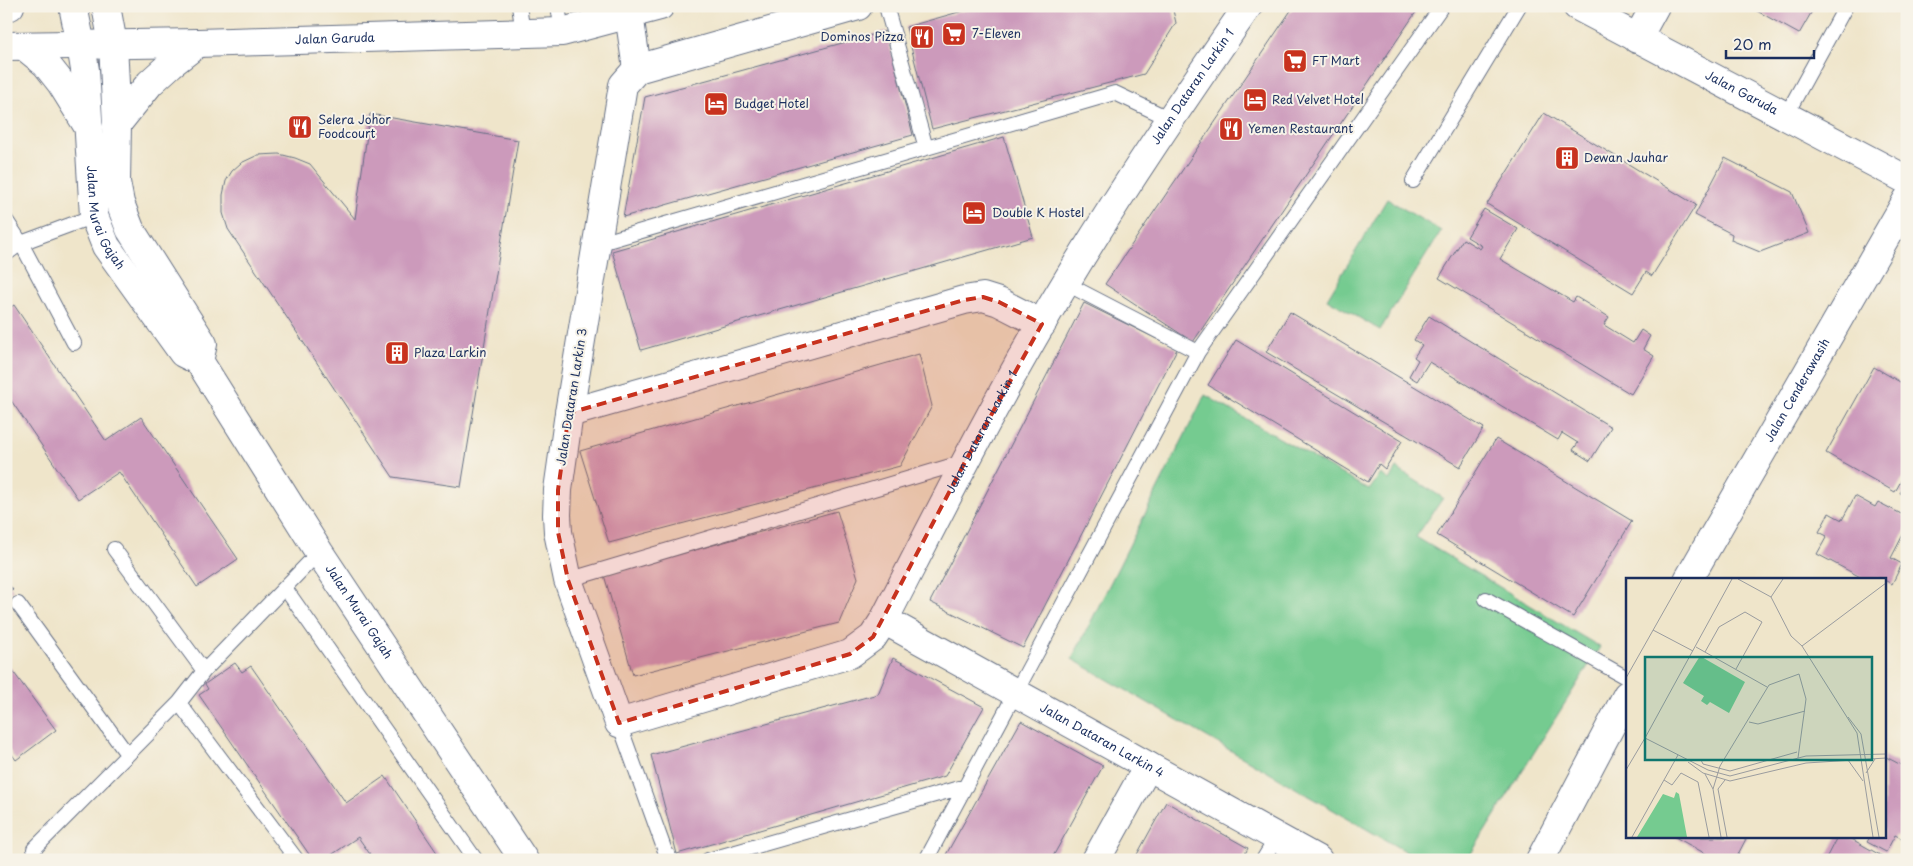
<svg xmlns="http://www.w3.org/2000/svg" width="1913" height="866" viewBox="0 0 1913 866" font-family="'Playpen Sans',sans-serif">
<rect width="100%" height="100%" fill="#f7f3e8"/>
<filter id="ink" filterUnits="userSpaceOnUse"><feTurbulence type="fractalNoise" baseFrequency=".02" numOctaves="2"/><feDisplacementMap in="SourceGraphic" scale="10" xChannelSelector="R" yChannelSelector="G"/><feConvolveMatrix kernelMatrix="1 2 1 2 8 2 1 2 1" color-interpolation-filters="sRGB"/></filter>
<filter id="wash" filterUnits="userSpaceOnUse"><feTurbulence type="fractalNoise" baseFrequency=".0096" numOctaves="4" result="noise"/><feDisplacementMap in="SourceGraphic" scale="20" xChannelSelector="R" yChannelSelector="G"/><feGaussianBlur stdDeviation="1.12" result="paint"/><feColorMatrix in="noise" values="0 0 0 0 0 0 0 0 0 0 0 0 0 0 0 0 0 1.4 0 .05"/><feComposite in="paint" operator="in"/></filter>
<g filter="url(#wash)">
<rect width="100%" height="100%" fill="#efe5ca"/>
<path fill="#75cb90" stroke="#487d77" d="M1387,199L1441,231L1380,330L1327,299Z
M1205,395L1369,490L1381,474L1389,480L1396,468L1443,498L1416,537L1600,647L1467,860H1420L1072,659Z"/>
<g id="blocks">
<path fill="#cc9abb" d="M980,6H1172L1176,23L1144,74L932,129L906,27Z
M1294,6H1398L1416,12L1193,342L1105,284Z
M1748,6H1815L1799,34Z
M886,31L913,135L623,217L645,97Z
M1544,113L1696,205L1652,276L1646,272L1633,293L1487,204Z
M370,114L518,140L461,487L393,477L228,229L223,213V195L226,181L232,171L241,163L258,155L279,154L295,158L310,164L355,219Z
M1004,137L1033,237L641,350L612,251Z
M1725,158L1792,192L1809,233L1760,252L1731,240L1732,234L1695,215Z
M1484,209L1518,229L1500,259L1573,302L1576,297L1609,317L1604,325L1633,343L1641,330L1650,336L1643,349L1654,356L1631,394L1439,278L1463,239L1480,249L1482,246L1467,237Z
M1084,303L1177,349L1023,648L930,602Z
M14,305L106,441L141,417L238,559L197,587L119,472L78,499L6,393V310Z
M1290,312L1484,428L1460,467L1266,352Z
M1429,316L1611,427L1590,461L1573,450L1578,443L1562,433L1558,440L1429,362L1417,381L1409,376L1418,360L1414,357L1422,345L1414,340Z
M1236,340L1402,441L1385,469L1379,464L1368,482L1208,385Z
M919,354L932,406L900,466L609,543L580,451Z
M1874,367L1907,386V470L1895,492L1826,453Z
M1496,439L1632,521L1573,617L1437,535Z
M1907,481V496L1900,493Z
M1855,496L1875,507L1878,502L1907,517V527L1891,558L1902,564L1892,584L1880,578L1866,580L1817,554L1827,536L1819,532L1829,513L1842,520Z
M837,511L858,578L839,623L633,675L604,575Z
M6,581L13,590L6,594Z
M893,658L984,707L945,776L677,854L651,755L878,694Z
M6,662L56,730L16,760L6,746Z
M235,663L242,672L251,666L346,803L385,776L442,860H374L358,837L324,860H313L199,695L208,689L205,684Z
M1021,721L1103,766L1051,860H943Z
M1884,756L1907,768V841L1895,835L1886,852L1867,842L1870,837H1884Z
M1166,802L1248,848L1242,860H1134Z
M1675,837H1747L1735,860H1717Z
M1837,837H1848L1889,860H1825Z"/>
</g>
</g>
<g filter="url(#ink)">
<use href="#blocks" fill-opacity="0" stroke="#656f84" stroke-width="1"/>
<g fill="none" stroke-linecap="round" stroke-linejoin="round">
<defs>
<path id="lane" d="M519,6L523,33
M558,6L562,32
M886,6L926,148
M1785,117L1846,6
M1413,181L1519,6
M6,220L21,243L74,343
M597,244L1115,93L1170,119
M6,254L21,243L94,216
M1065,283L1198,352
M114,549L204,671
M568,580L964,462
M285,588L476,860
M1486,599L1627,678
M18,604L127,754
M179,703L297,860
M619,723L665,851L671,860
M34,849L179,703L204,671L319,552
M708,860L966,786
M926,860L1198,352L1442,6
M1263,860L1277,837"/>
<g id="street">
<path d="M629,14L637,69"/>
<path d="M1637,39L1655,6"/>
<path d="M113,44L117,124L116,182L120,203L130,229L203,344L199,361"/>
<path id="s1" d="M81,45L85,70L94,216L106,246L183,353L199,361L319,552L524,860"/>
<path id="s2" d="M637,69L623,85L569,413L558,490L557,515L558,532L568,580L619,723L850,654L873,637L884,620C942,507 999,393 1065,284C1122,189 1185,97 1248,6"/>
<path d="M637,69L858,6"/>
<path d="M569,413L964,300L983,297L999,302L1042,324"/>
<path id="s3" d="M884,620L1318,860"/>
<path d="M1096,860L1148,766"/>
</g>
<g id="secondary">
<path d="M73,6L81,45"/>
<path d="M106,6L113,44"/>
<path id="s4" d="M1688,580L1907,200"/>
<path d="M1540,860L1627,695"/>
</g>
<g id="primary">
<path d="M6,6H10"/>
<path id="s5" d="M1577,6L1907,180"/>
<path id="s6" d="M6,46L198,43L562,32L660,6"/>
<path d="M24,46L46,64L61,83L89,128"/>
<path d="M117,124L150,83L171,64L198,43"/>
</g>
</defs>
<use href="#lane" stroke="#656f84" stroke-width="16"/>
<use href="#street" stroke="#656f84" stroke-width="30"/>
<use href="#secondary" stroke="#656f84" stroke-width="30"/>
<use href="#primary" stroke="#656f84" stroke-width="30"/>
<use href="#lane" stroke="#fff" stroke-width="14"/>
<use href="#street" stroke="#fff" stroke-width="28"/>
<use href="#secondary" stroke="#fff" stroke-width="28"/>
<use href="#primary" stroke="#fff" stroke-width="28"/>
</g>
</g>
<path fill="#c8321e" fill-opacity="0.2" stroke="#c8321e" stroke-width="4" stroke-dasharray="10 6" stroke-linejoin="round" d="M983,297L999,302L1042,324L965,462L873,637L850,654L619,723L568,580L558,532V490L569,413L964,300Z"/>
<defs>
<symbol id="supermarket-square" viewBox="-11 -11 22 22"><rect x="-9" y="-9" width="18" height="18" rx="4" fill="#c8321e" stroke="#f7f3e8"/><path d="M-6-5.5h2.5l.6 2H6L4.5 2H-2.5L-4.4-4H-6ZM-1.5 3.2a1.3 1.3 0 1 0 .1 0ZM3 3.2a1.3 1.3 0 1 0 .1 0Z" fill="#fff"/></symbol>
<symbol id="restaurant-square" viewBox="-11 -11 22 22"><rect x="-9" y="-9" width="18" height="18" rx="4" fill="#c8321e" stroke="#f7f3e8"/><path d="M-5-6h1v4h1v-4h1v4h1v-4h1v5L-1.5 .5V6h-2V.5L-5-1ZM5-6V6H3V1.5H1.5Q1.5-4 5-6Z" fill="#fff"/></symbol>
<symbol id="hotel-square" viewBox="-11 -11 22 22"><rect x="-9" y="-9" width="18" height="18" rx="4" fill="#c8321e" stroke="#f7f3e8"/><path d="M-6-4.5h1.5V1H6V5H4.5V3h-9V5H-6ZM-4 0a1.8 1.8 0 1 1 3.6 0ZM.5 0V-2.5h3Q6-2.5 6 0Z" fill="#fff"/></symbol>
<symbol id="building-square" viewBox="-11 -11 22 22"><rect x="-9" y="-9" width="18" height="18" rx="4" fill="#c8321e" stroke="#f7f3e8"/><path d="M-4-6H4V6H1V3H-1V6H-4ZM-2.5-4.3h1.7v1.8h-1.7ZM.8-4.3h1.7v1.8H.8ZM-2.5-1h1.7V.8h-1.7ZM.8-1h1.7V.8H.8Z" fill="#fff"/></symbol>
</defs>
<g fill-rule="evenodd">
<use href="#supermarket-square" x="940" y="20" width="28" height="28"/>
<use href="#restaurant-square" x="908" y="23" width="28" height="28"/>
<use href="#supermarket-square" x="1281" y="47" width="28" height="28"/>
<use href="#hotel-square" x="1241" y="86" width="28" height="28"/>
<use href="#hotel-square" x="702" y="90" width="28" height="28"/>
<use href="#restaurant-square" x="286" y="113" width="28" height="28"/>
<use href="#restaurant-square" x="1217" y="115" width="28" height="28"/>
<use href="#building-square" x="1553" y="144" width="28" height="28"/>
<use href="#hotel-square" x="960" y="199" width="28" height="28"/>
<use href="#building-square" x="383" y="339" width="28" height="28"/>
</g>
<g text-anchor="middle" stroke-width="4" stroke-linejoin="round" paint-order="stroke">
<g font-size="12" fill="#1b2f5e" stroke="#f7f3e8" text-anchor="start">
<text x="972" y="38">7-Eleven</text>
<text x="904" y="41" text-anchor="end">Dominos Pizza</text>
<text x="1312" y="65">FT Mart</text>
<text x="1272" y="104">Red Velvet Hotel</text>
<text x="734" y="108">Budget Hotel</text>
<text x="318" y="124">Selera Johor<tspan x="318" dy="14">Foodcourt</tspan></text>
<text x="1248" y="133">Yemen Restaurant</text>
<text x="1584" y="162">Dewan Jauhar</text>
<text x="992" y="217">Double K Hostel</text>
<text x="414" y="357">Plaza Larkin</text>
</g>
<g font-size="12" fill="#1b2f5e" stroke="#f7f3e8">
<text dy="4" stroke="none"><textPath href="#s6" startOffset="329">Jalan Garuda</textPath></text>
<text dy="4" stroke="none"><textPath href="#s2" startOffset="1581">Jalan Dataran Larkin 1</textPath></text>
<text dy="4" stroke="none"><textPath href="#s5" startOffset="186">Jalan Garuda</textPath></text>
<text dy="4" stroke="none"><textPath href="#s1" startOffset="176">Jalan Murai Gajah</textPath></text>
<text dy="4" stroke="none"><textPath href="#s4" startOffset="219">Jalan Cenderawasih</textPath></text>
<text transform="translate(572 397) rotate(-81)" y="4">Jalan Dataran Larkin 3</text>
<text dy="4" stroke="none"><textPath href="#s2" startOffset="1176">Jalan Dataran Larkin 1</textPath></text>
<text dy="4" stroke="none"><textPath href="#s1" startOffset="651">Jalan Murai Gajah</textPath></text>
<text dy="4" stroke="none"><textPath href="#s3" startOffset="249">Jalan Dataran Larkin 4</textPath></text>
</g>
</g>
<g transform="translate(1626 578)">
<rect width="260" height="260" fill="#efe5ca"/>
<path d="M74,78L119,104L103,135L84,124L81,127L75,123L78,118L57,105ZM50,214L53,216L61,259H11L37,216L48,220Z" fill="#75cb90"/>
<path fill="none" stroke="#9a9c9f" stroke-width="1" d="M112,1L145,19L165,58L176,68L231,155L247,259M145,19L157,1M27,52L67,73M176,68L260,5M70,69L141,109M79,74L93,49L119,34L136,44L110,91M0,100L56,1M222,139L235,156L253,259M123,144L132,146L179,133M19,160L106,1M75,182L77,186L104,193L171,174M222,182L237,203M62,184L77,195L104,203L180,185L260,180M0,192L19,160L82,192L104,198L180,178L260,176M240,195L249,181M79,196L87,211M38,202L46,207L55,195L72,204L83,259M99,202L92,211L101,259M6,259L52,177M95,259L87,211L94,188L143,107L173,96L180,121L172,180"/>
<path fill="#0f766e" fill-opacity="0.15" stroke="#0f766e" stroke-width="2.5" d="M19,79H246V182H19Z"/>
<rect width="260" height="260" fill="none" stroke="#1b2f5e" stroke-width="2.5"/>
</g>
<rect width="1913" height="866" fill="none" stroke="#f7f3e8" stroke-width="25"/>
<path d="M1726 50v8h88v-8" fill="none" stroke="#1b2f5e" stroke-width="2.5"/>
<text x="1733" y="50" font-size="15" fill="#1b2f5e" stroke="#f7f3e8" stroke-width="4" paint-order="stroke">20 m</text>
</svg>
